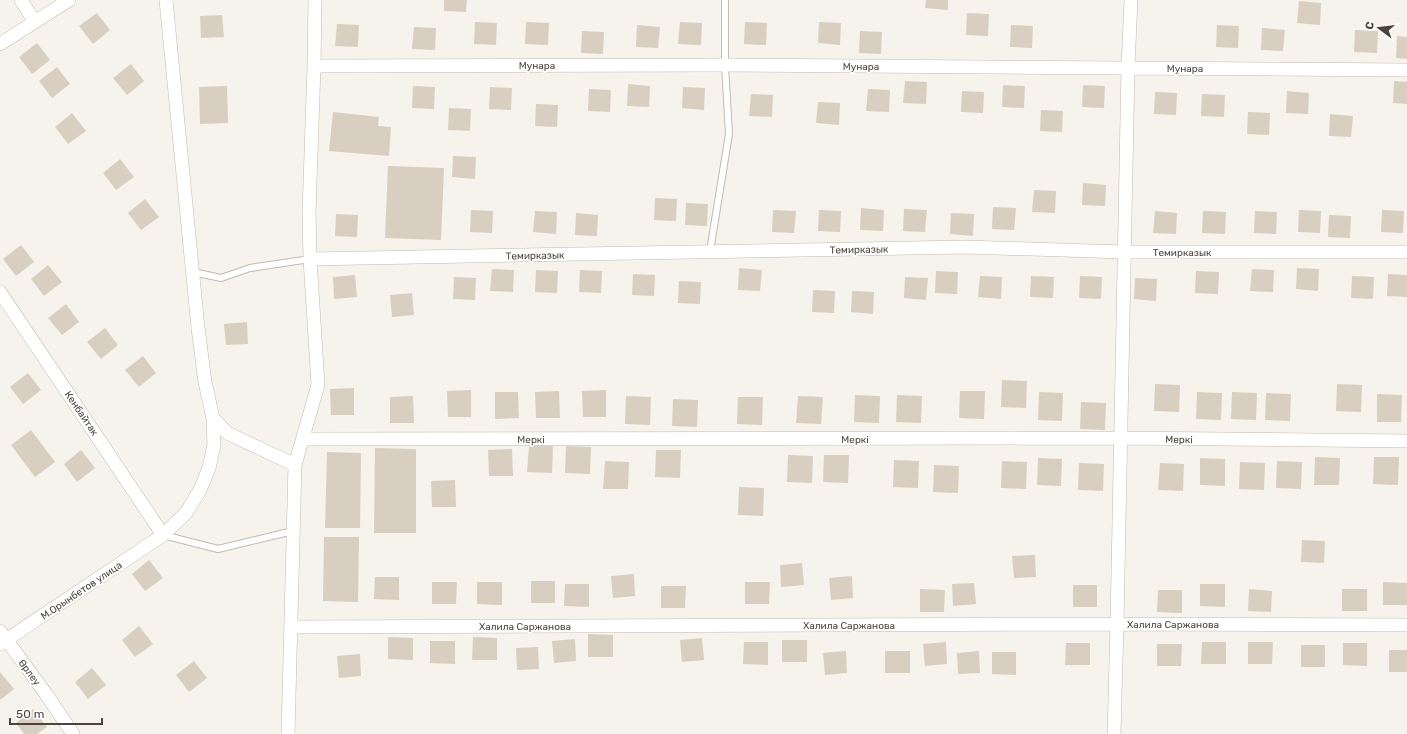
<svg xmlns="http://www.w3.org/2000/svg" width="1407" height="734" viewBox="0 0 1407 734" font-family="Rubik,sans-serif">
<rect width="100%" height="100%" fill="#f6f3ec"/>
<path fill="#d8cfc1" d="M444,0H467L466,12L444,11Z
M926,0H948V10L925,8Z
M1299,1L1321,3L1320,25L1297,23Z
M97,13L110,30L93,44L79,26Z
M967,13L989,14L988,36L966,35Z
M222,15L224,37L201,38L200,16Z
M475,22L497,23L496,45L474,44Z
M526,22L549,23L548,45L525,44Z
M680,22L702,23L701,45L678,44Z
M745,22L767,23L766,45L744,44Z
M819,22L841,23L840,45L818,43Z
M337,24L359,25L358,47L335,46Z
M637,25L660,27L658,48L636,47Z
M1011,25L1033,26L1032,48L1010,47Z
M1217,25L1239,26L1238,48L1216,47Z
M414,27L436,28L435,50L412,49Z
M1262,28L1285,30L1283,51L1261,50Z
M1355,30L1378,31L1377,53L1354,52Z
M582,31L604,32L603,54L581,53Z
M860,31L882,32L881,54L859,53Z
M1397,36L1407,37V59L1396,58Z
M37,43L50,60L32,74L19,57Z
M131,64L144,81L127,95L113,78Z
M57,67L70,84L52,98L39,81Z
M905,81L927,82L926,104L903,103Z
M1394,81L1407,82V104L1393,103Z
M628,84L650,86L649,107L627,106Z
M1003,85L1025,86L1024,108L1002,107Z
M1083,85L1105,86L1104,108L1082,107Z
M227,86L228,123L200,124L199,87Z
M413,86L435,87L434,109L412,108Z
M490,87L512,88L511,110L489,109Z
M683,87L705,88L704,110L682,108Z
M589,89L611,90L610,112L588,111Z
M868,89L890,90L889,112L866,111Z
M962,91L984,92L983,113L961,112Z
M1287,91L1309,93L1308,114L1286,113Z
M1155,92L1177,93L1176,115L1154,114Z
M751,94L773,95L772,117L749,116Z
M1202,94L1225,95L1224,117L1201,116Z
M818,102L840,103L839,125L816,123Z
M536,104L558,105L557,127L535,126Z
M449,108L471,109L470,131L448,130Z
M1041,110L1063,111L1062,132L1040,131Z
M333,112L379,117L378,126L391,127L389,156L329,151Z
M1248,112L1270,113L1269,135L1247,134Z
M72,113L86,131L68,144L55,127Z
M1330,114L1353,116L1351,137L1329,136Z
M453,156L476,157L475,179L452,177Z
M120,159L134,177L116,190L103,173Z
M388,166L444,168L441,240L385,238Z
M1083,183L1106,185L1105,206L1082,205Z
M1034,190L1056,191L1055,213L1032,212Z
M655,198L677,199L676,221L654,220Z
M145,199L159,217L141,230L128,213Z
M686,203L708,204L707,226L685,225Z
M993,207L1016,208L1014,230L992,229Z
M861,208L884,210L883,231L860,230Z
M904,209L927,210L925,232L903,231Z
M471,210L493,211L492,233L470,232Z
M773,210L796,211L794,233L772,232Z
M819,210L841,211L840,232L818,231Z
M1299,210L1321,211L1320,233L1298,232Z
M1382,210L1404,211L1403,233L1381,232Z
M535,211L557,212L556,234L533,232Z
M1155,211L1177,213L1176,234L1153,233Z
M1203,211L1226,212L1225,234L1202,233Z
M1255,211L1277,212L1276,234L1254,233Z
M576,213L598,215L597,236L575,235Z
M951,213L974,214L973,236L950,234Z
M336,214L358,215L357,237L335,236Z
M1329,215L1351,216L1350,238L1328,237Z
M21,245L34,262L16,276L3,259Z
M48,265L62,282L44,296L31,279Z
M739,268L762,270L760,291L738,290Z
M1297,268L1319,269L1318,291L1296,289Z
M492,269L514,270L513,292L490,291Z
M1252,269L1274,270L1273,292L1250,291Z
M536,270L558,271L557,293L535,292Z
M580,270L602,271L601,293L579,292Z
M936,271L958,272L957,294L935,293Z
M1196,271L1219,272L1218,294L1195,293Z
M633,274L655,275L654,296L632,295Z
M1388,274L1407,275V297L1387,296Z
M355,275L357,297L334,299L333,277Z
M980,276L1002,277L1001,299L978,297Z
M1031,276L1054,277L1053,298L1030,297Z
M1080,276L1102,277L1101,299L1079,298Z
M1352,276L1374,277L1373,299L1351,298Z
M454,277L476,278L475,300L453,299Z
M905,277L928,278L926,300L904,298Z
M1135,278L1157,279L1156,301L1134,299Z
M679,281L701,282L700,304L678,303Z
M813,290L835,291L834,313L812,312Z
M852,291L874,292L873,314L851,312Z
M412,293L414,315L392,317L390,295Z
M66,304L79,322L62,335L48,318Z
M247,322L248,344L226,345L224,324Z
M105,328L118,345L101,359L87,342Z
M143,356L156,373L139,387L125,370Z
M28,373L41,390L23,404L10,387Z
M1002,380L1027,381L1026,408L1001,407Z
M1155,384L1180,385L1179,412L1154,411Z
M1337,384L1362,385L1361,412L1336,411Z
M354,388V415H331L330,389Z
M471,390V417H448L447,391Z
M606,390V417H583L582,391Z
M559,391L560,418H536L535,392Z
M960,391H985L984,419L959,418Z
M495,392H518L519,418L495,419Z
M1039,392L1063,393L1062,421L1038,420Z
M1197,392L1222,393L1221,420L1196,419Z
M1232,392L1257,393L1256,420L1231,419Z
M1266,393L1291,394L1290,421L1265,420Z
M1377,394L1402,395L1401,422H1377Z
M855,395L880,396L879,423L854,422Z
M897,395L922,396L921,423L896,422Z
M413,396L414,423H390V397Z
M626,396L651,397L650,425L625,424Z
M798,396L823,397L821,424L796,423Z
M738,397H763L762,425L737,424Z
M673,399L698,400L697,427L672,426Z
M1081,402L1106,403L1105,430L1080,429Z
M31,430L55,462L35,477L11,445Z
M529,445L553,446L552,473L527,472Z
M566,446L591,447L590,474L565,473Z
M375,448L416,449V533H374Z
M512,449L513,476H489L488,450Z
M81,450L95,468L77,482L64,464Z
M656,450H681L680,478L655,477Z
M327,452L361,453L360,528H325Z
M788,455L813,456L812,483L787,482Z
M824,455H849L848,483L823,482Z
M1315,457L1340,458L1339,485H1314Z
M1374,457H1399L1398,485L1373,484Z
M1038,458L1062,459L1061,486L1037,485Z
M1200,458L1225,459V486L1200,485Z
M894,460L919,461L918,488L893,487Z
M605,461L629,462L628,489H603Z
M1002,461L1027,462L1026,489L1001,488Z
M1277,461L1302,462L1301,489L1276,488Z
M1240,462L1265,463L1264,490L1239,489Z
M1079,463L1104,464L1103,491L1078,490Z
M1160,463L1184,464L1183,491L1158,490Z
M934,465L959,466L958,493L933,492Z
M455,480L456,507H432L431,481Z
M739,487L764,488L763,516L738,515Z
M324,537H359L358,602L323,601Z
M1302,540L1325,541L1324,563L1301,562Z
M1035,555L1036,577L1014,578L1012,556Z
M149,560L163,578L145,591L132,574Z
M802,563L804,585L781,587L780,565Z
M634,574L635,596L613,598L611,576Z
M852,576L853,598L831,600L829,578Z
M375,577H399V600L374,599Z
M531,581H555V603H531Z
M432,582H457L456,604H432Z
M477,582H502V605L477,604Z
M745,582H770L769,604H745Z
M1383,582L1407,583V605H1383Z
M974,583L976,604L953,606L952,584Z
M565,584H589V607L564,606Z
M1200,584H1225V607L1200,606Z
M1073,585H1097V607H1073Z
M661,586H686L685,608H661Z
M920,589L945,590L944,612H920Z
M1249,589L1272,591L1271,612L1248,611Z
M1342,589H1367V611H1342Z
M1158,590H1182V613L1157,612Z
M139,626L153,644L135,657L122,640Z
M588,634L613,635V657H588Z
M388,637L413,638V660L388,659Z
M473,637L497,638V660H472Z
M702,638L704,660L682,662L680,640Z
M575,639L576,661L554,663L552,641Z
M782,640H807V662H782Z
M430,641H455V664L430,663Z
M744,642H768V665L743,664Z
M946,642L947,664L925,666L923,644Z
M1202,642H1226V664H1201Z
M1248,642H1273L1272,664H1248Z
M1066,643H1090V665H1065Z
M1343,643H1367V666L1343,665Z
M1157,644H1182L1181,666H1157Z
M1301,645H1325V667H1301Z
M538,647L539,669L517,670L516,648Z
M1389,650H1407V672H1389Z
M846,651L847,673L825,675L823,653Z
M885,651H910V673H885Z
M979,651L980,673L958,674L957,653Z
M992,652H1016V675L992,674Z
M360,654L361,676L339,678L337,656Z
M194,661L207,678L189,692L176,675Z
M92,668L106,685L88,699L75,682Z
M0,672L14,689L0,700Z
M33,709L47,727L37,734H24L16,723Z"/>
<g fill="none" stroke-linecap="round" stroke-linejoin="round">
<defs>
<path id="lane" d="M710,251L729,134L725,65V0
M193,272L221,278L250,268L310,259
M163,535L218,549L293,531"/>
<path id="street" d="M21,0L34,21
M166,0L198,328L205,382L213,418L227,433L295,465
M0,44L69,0
M314,66L725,65L1407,70
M310,259L965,247L1124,252H1407
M0,292L163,535
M303,439L1120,438L1407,441
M291,627L1117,624L1407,625
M0,631L46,694L73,734
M0,644L163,535L186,513L200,490L209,468L214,445L213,418
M288,734L295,465L318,385L310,259L309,213L314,66L315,0
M1114,734L1117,624L1128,67L1131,0"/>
</defs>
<use href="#lane" stroke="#c2bbae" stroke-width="8"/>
<use href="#street" stroke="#c2bbae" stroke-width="14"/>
<use href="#lane" stroke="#fff" stroke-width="6"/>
<use href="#street" stroke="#fff" stroke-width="13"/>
</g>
<g text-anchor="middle" stroke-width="3.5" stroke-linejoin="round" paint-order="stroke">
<g font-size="10" fill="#4b4439" stroke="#fff">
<text x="537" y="69">Мунара</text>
<text x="861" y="70">Мунара</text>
<text x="1185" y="72">Мунара</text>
<text transform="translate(859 249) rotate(-1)" y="4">Темирказык</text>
<text x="1182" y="256">Темирказык</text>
<text transform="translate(535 255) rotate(-1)" y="4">Темирказык</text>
<text transform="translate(82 413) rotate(56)" y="4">Кенбайтак</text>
<text x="531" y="443">Меркі</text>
<text x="855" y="443">Меркі</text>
<text transform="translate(1179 439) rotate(1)" y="4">Меркі</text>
<text transform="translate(81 590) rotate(-34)" y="4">М.Орынбетов улица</text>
<text x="1173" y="628">Халила Саржанова</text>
<text x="849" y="629">Халила Саржанова</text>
<text x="525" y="630">Халила Саржанова</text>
<text transform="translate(30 672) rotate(53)" y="4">Өрлеу</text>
</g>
</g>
<g transform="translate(1379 28) rotate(285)" stroke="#ffffff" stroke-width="3" paint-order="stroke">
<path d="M0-3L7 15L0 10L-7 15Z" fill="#4b4439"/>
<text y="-6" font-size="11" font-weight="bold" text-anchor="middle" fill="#4b4439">С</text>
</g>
<path d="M10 718v6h92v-6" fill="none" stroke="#4b4439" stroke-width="2"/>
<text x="16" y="718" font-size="12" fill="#4b4439" stroke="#ffffff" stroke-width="3" paint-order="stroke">50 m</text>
</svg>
